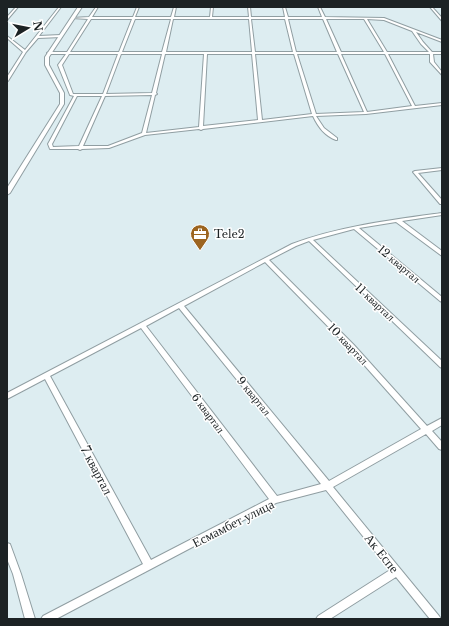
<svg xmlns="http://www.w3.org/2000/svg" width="449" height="626" viewBox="0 0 449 626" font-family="'Libre Baskerville',serif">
<rect width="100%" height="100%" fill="#ddedf1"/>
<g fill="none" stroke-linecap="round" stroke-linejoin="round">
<defs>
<path id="minor" d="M16,7H18L7,20V17Z
M59,7H61L39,36L61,35L62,37L38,38L26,52L8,81H7V77L23,52L7,38V36L25,50Z
M96,7H98L92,17H133L137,7H139L135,17H171L174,7H176L174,17H210L211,7H213L212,17H249L248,7H250L251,17H285L283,7H285L288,17H322L318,7H320L325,17L384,18L442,40V42L416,32L423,42L432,52H442V54H433L434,62L442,72V75L430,62V54H388L415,106L442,103V105L366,114L316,116L324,128L337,138V140H336C325,136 318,127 313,116L203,129L201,130L199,129L145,135L109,148L82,149L80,150L78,149H50L48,144L74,96L70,95L58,65L66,54H49L47,53L49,52H67L88,19L72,18L89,17ZM91,19H132L119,52H70ZM135,19H171L162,52H122ZM173,19H249L252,52H166ZM251,19H285L293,52H255ZM288,19H323L337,52H296ZM326,19H364L384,52H341ZM367,19L384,20L412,31L421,44L429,52H387ZM69,54H118L103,94H73L62,65ZM121,54H162L152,93L106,94ZM165,54H204L199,127L146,133L155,95L157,94L156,93ZM207,54H252L258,120L203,126ZM255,54H294L312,114L262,120ZM297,54H338L364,112L316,114ZM341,54H385L412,106L367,112ZM152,95L142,133L108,146H83L105,96ZM77,96H102L79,146L53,147L52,144Z
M430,7H432L442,18V21Z
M442,168V170L418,173L442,200V204H440L413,172L415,171Z
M442,213V215L402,221L442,251V256L396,222L359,228L442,297V302L440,301L354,229L313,240L442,361V368L440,367L309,241L296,246L269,260L354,345L427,426L442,418V425L432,431L442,442V450L439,449L426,434L333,487L439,616L441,619H430L396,577L330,619H316L318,616L390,570L326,490L276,503L56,619H41L43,616L143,564L45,379L7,399V393L292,244C340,226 391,220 442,213ZM265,262L350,349L421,429L329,481L184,306ZM179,308L321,484L277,496L146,326ZM141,328L269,499L151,560L50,376Z
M7,543L10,544L21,574L35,619H25L13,574L7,559Z"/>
<path id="major" d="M78,7H82L49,57V65L64,93V104L10,193L7,195V188L60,104V93L45,65V57Z"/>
</defs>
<use href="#minor" stroke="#909ea2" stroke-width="2"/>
<use href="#major" stroke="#909ea2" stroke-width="2"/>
<use href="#minor" fill="#fff" fill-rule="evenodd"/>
<use href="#major" fill="#fff" fill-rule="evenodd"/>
</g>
<defs>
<symbol id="office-pin" viewBox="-11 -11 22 30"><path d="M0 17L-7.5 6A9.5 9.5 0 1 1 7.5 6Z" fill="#9c641f" stroke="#fff"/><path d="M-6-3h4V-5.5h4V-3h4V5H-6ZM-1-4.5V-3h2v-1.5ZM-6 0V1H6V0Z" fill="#fff"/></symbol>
</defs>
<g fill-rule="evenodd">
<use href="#office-pin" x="189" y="223" width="22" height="30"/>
</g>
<g text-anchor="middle" stroke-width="3" stroke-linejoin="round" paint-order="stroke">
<g font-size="11" fill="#1c2224" stroke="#fff" text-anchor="start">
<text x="214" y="238">Tele2</text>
</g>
<g font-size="11" fill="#1c2224" stroke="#fff">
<text transform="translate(399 264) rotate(40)" y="4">12 квартал</text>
<text transform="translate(375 302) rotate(43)" y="4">11 квартал</text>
<text transform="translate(348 344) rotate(46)" y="4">10 квартал</text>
<text transform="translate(254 396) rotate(51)" y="4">9 квартал</text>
<text transform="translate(208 413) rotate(53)" y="4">6 квартал</text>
</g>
<g font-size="13" fill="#1c2224" stroke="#fff">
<text transform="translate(97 470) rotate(62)" y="5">7 квартал</text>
<text transform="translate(233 523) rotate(-27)" y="5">Есмамбет улица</text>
<text transform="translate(382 553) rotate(51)" y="5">Ак Еспе</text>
</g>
</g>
<rect width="449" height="626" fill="none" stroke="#1c2224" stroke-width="16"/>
<g transform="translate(28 28) rotate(80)" stroke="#ffffff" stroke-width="3" paint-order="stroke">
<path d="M0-3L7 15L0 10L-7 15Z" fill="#1c2224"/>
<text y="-6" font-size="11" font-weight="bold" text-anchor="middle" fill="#1c2224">N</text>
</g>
</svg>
